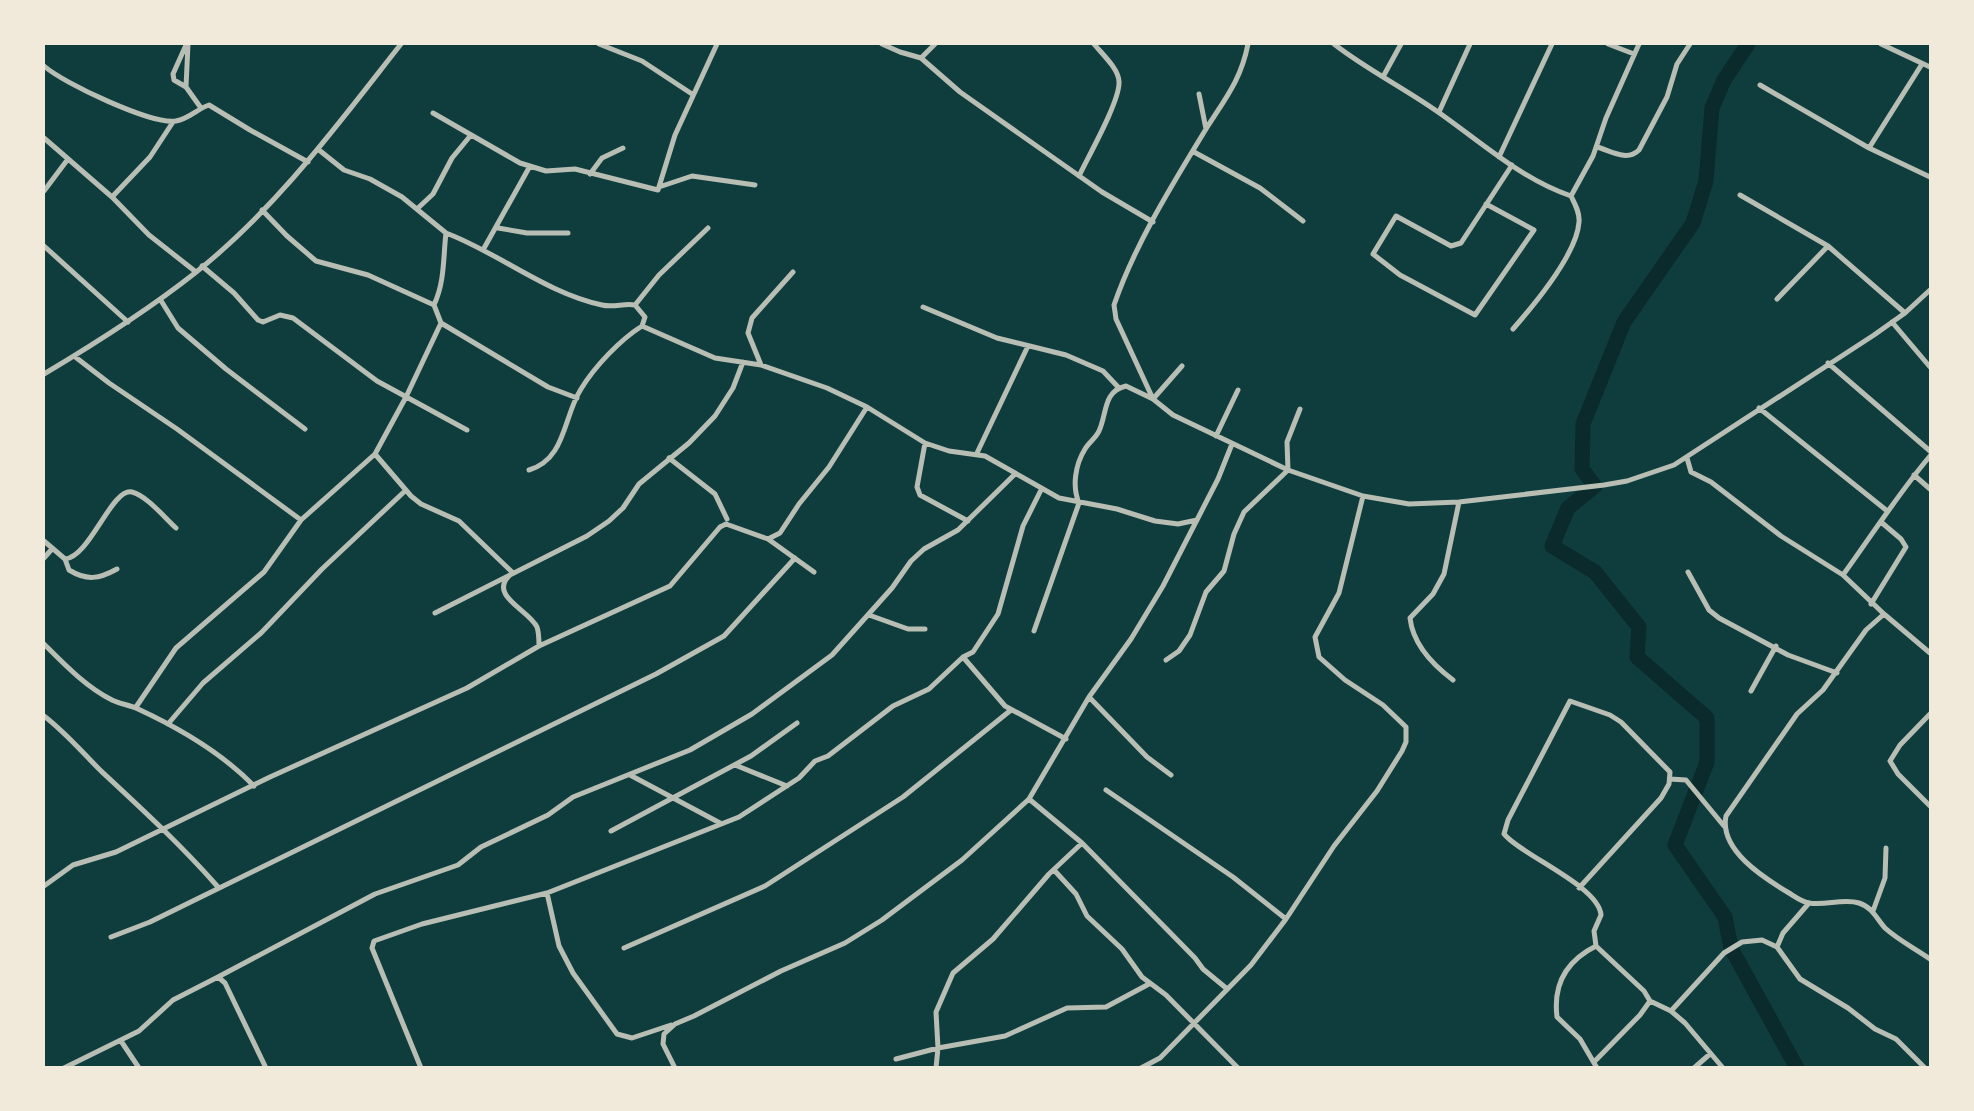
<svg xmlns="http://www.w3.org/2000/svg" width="1974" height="1111" viewBox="0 0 1974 1111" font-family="'Sofia Sans Condensed',sans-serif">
<rect width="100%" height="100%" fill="#0f3d3e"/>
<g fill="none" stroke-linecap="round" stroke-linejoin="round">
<path stroke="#0a2a2b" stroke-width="15" d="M1748,44L1724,80L1712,108L1706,181L1693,223L1624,322L1583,424L1582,469L1595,486L1568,508L1552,546L1595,572L1639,627L1637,657L1707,718V762L1675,845L1725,917L1731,948L1797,1068"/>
<path stroke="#b8beb3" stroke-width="5" d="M188,44L186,87L201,108
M599,44L642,61L692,94
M882,44L900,52L921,58L960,92L1102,192L1153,222
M1248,44C1241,80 1225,99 1206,129C1172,185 1135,244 1114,305L1116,319L1153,399L1173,415L1288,470L1363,496L1409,504L1459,502L1604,485L1627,481L1674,465L1874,335L1905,313L1930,290
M1334,44C1366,69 1404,88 1438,112C1481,142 1521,179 1571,196C1575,204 1580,213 1579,222C1577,254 1534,305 1513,329
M1608,44L1634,54
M1881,44L1930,67
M186,45L173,74L174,80L186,87
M921,58L935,44
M44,66C63,83 152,125 176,121C189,119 197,109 209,105L250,130L308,162
M1384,75L1401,44
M1760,85L1869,148L1930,177
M1199,94L1206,129
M1439,112L1470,44
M433,113L520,163L546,171L575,169L658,190L675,135L717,44
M44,138L112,197L149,235L196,272
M1597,147C1611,151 1627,162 1639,150L1667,97L1677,64L1690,44
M1869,148L1922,64
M319,150L344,170L370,179L402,197L446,233C443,258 445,281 434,305L441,323L548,387L577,398
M1194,152L1260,188L1303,221
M1499,157L1552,44
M590,174L602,158L623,148
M1079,176C1088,157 1120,101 1119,82C1119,69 1102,54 1094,44
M659,187L692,176L755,185
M44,191L68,159
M1740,195L1828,246L1905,313
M1571,196L1593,156L1606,118L1639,44
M112,197L150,157L173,122
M1486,204L1534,230L1475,315L1400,275L1373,254L1396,216L1451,246L1461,243L1512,165
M418,208L433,194L452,158L471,135
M262,210L287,236L316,261L368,275L434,305
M498,228L527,233H568
M446,233C499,253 546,293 602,305C613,308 624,303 635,305L645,317L642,326C620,340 595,366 581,389C563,417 566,459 529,470
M44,246L128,322
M483,250L530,166
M202,266L234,293L258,320L263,322L280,315L293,318L377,381L467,430
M160,299L178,328L226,369L305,429
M1777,299L1828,246
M635,305L659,275L708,228
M923,307L997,338L1066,355L1103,371L1119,388
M1892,322L1930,367
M642,326L715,358L761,365L827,388L867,407L925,443L949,451L985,456L1059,498L1117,509L1155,521L1178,524L1197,520
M74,356L109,383L177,429L301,520
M1828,363L1930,451
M761,365L748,333L752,318L793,272
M44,374C96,343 147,311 195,273C276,209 338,124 401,44
M1759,408L1886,510
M1216,436L1238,390
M925,443L917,487L920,495L968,521
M977,453L1028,346
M375,454L411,496L421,504L459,521L513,573
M669,458L715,494L727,519
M1687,458L1691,472L1711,482L1781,536L1843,575L1884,614
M1914,475L1930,489
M768,539L780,533L799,504L829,467L867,407
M44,541L65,559C90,557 112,487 132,492C147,496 164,517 176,528
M44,558L52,549
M65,559L69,570C87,581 99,579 117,569
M1688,572L1709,610L1719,618L1788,655L1837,673
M1843,575C1872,535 1898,494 1930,456
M509,576C489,596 529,610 537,627C539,633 539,640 539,646
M1871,604L1906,547L1901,539L1881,522
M435,613L587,536L609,521L623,508L639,484L689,443L715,416L733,388L743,362
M869,615L908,629H925
M1034,631L1079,503C1072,487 1075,465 1085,449C1089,442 1096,438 1099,431C1107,414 1103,391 1126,386L1153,399L1182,366
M44,644C64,664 86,687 112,700C120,704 130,705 138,709C179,728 222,753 254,786
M1930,653L1884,614L1866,630L1823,690L1797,714L1726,816C1719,850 1764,878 1789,893C1794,896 1802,902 1809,903C1825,906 1843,898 1859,903C1872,907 1877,919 1885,928C1898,940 1916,949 1930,959
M963,657L1005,706L1066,739
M1166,660L1179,651L1190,635L1206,592L1224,571L1234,534L1244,512L1288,470L1287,442L1300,409
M1453,680C1433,665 1413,645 1410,618L1433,594L1444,574L1459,502
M1751,691L1776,646
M1089,697L1147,757L1171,775
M136,707L176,648L264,572L301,520L375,454L406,397L441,323
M1930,714L1900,745L1890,761L1898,774L1930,806
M44,716C65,732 81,751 100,770C141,808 181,845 218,887
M168,724L203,683L261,633L322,569L406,490
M735,765L787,786
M630,775L720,823
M1670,779L1686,780L1724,826
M1106,790L1233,877L1286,919
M1029,799L1082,843L1195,958L1203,969L1226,988
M611,831L751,756L797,723
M1054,870L1076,894L1087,916L1122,949L1142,977L1166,995L1238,1068
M44,886L73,865L116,852L270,777L467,688L539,646L670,586L720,527L726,524L768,539L814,572
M1579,888L1661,798L1669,784L1670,772L1621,722L1610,715L1570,701L1508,820L1504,834C1521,855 1599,886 1601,915L1594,931L1596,946L1644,991L1650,1001L1671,1011L1685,1023L1723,1068
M547,893L559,946L573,973L617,1034L632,1038L671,1025
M1873,911L1885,878L1886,848
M111,937L150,922L656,674L724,636L795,558
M1596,946C1566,961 1553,985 1557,1017L1580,1039L1597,1068
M1777,947L1783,933L1809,903
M624,948L765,886L903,797L1011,710
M218,977L375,894L458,865L481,847L548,815L573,797L690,750L752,714L832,655L892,588L911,561L924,549L958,530L1015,474
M1671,1011L1724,953L1742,942L1762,940L1777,947L1800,979L1848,1008L1875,1029L1896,1039L1925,1068
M121,1041L139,1068
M896,1059L938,1048L1005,1036L1067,1008L1106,1007L1149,984
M1594,1062L1640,1015L1650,1001
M64,1068L139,1031L173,1000L218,977L225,983L266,1068
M421,1068L372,948L374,941L422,924L547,893L739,817L799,778L815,761L828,756L893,706L929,689L963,657L973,652L998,614L1023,526L1041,490
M675,1068L663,1044L664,1034L675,1024L694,1016L781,971L845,943L882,920L962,860L1029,799L1089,697L1131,639L1163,586L1218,479L1232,444
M936,1068L938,1048L936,1012L953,973L993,939L1049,874L1082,843
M1141,1068L1160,1058L1251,965L1286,919L1334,846L1377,791L1402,751L1406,742V727L1383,705L1345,680L1319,657L1315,637L1339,593L1363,496
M1694,1068L1710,1054"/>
</g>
<rect width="1974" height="1111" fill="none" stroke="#f1e9da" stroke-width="90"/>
</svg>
